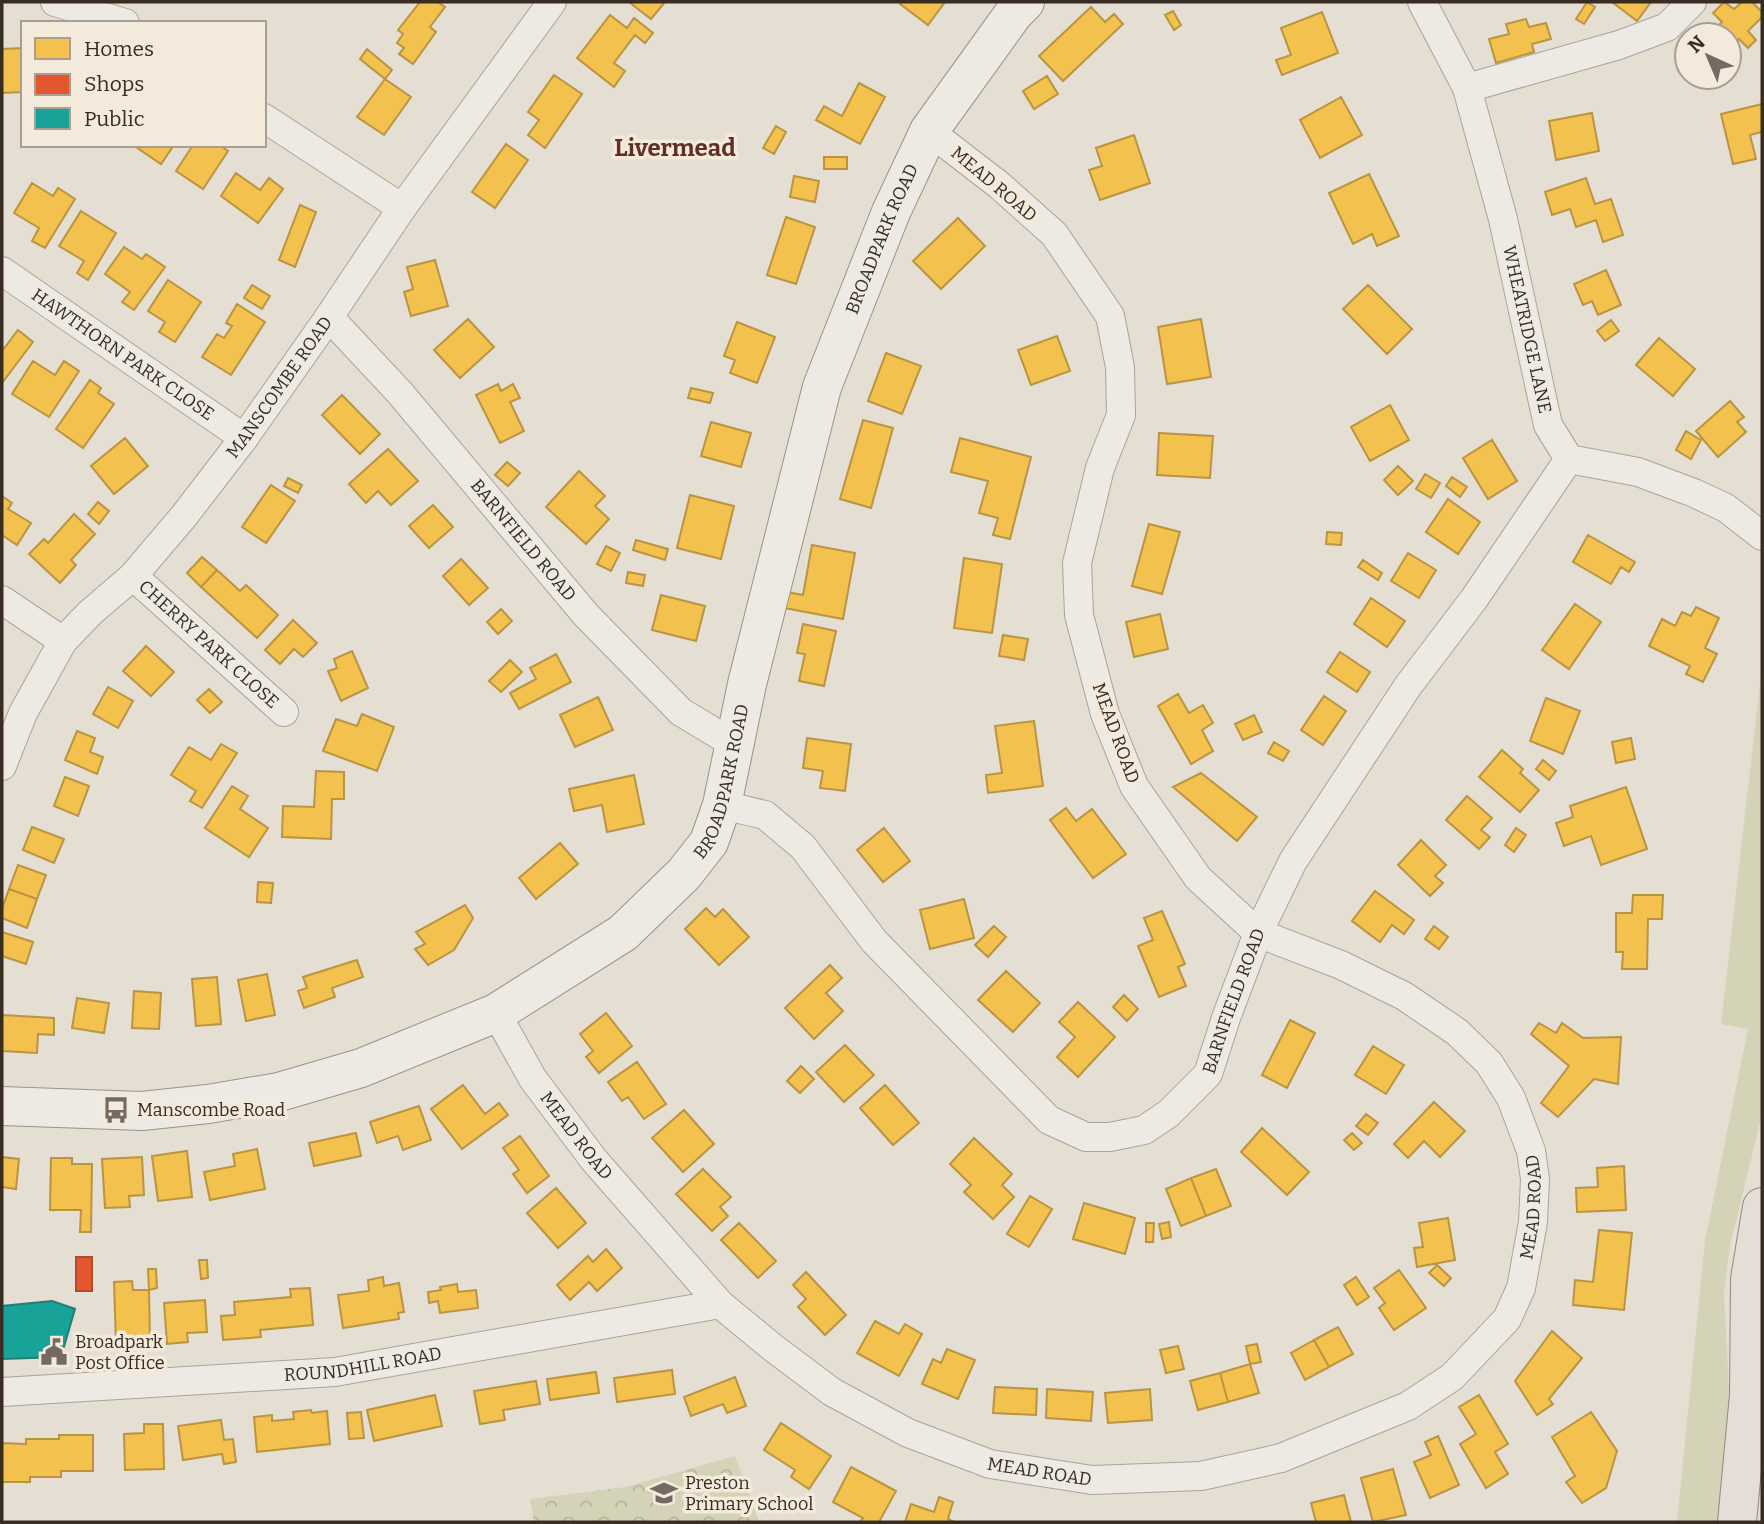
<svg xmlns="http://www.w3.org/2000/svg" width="1764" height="1524" viewBox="0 0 1764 1524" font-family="Bitter,serif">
<defs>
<pattern id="forest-crowns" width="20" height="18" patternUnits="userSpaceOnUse" patternTransform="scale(1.75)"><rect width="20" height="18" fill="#d4d2b7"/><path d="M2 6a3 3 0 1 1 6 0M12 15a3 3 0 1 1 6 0" fill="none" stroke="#b7b49d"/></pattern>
</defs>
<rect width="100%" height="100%" fill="#e4ded3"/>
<path fill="#d4d2b7" d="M1762,666V1114L1730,1246L1724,1292L1729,1390L1720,1522H1677L1705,1241L1748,1029L1721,1024Z"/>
<path fill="url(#forest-crowns)" d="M735,1456L759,1522H534L530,1499L626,1487Z"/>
<path fill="#f2c14e" stroke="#ba9441" stroke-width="2" d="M420,2H438L445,7L430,27L436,32L413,64L399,54L404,48L397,43L403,34L398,30Z
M629,2H665L651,19Z
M901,2H945L928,25L900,4Z
M1587,2L1595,7L1584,24L1576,19Z
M1612,2H1651L1637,21Z
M1724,2L1734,9L1742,2H1752L1762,12V17L1748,31L1756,40L1748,48L1739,39L1732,46L1729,43V35H1721L1715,29L1722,22L1713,13Z
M1091,7L1105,22L1114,14L1123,24L1063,81L1039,56Z
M1173,11L1181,25L1174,30L1165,15Z
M1322,12L1338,53L1282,75L1276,60L1291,55L1281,28Z
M610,15L627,28L634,18L653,33L645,43L635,35L614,63L625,71L614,87L577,58Z
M1526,19L1529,27L1546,23L1551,39L1532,44L1534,52L1496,63L1489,39L1509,34L1506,24Z
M23,48V92L2,93V49Z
M367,49L392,70L385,79L360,59Z
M554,75L582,94L545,148L528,135L539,120L528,112Z
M1047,76L1058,94L1034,109L1023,91Z
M385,79L411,97L384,135L357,117Z
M859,83L885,97L860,144L816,120L824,106L842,116Z
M1341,97L1362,135L1320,158L1300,120Z
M1762,104V132L1750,135L1756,159L1733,164L1721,114Z
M1592,113L1599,151L1556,160L1549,121Z
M776,126L786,132L774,154L763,148Z
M1134,135L1150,183L1100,200L1089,170L1102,166L1096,148Z
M506,144L528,160L495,208L472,192Z
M133,145H174L161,164Z
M193,145H219L228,151L203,189L176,171Z
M824,157H847V169H824Z
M236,173L260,190L269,178L283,189L258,223L221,196Z
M1369,174L1399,236L1377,246L1372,234L1353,244L1329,193Z
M794,176L819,181L815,202L790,197Z
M1586,178L1595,204L1611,199L1623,235L1603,242L1596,220L1576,227L1570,209L1552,215L1545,192Z
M32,183L53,196L58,188L75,199L45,248L32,241L39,228L14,213Z
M300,205L316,212L295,267L279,260Z
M81,211L116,233L88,280L77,273L84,261L59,246Z
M786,217L815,227L796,284L767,275Z
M958,218L985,246L941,289L913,261Z
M124,247L142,259L146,254L165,267L134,310L122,302L130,292L105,274Z
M435,260L448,306L411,316L404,292L413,289L407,267Z
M1606,270L1621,305L1598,315L1592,301L1583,305L1574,284Z
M168,280L201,302L175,342L159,332L165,322L148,311Z
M252,285L270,296L262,309L244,298Z
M1368,285L1412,329L1387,354L1343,309Z
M237,304L265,322L231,375L202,357L217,334L224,338L232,326L226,323Z
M468,319L494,347L460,378L434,350Z
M1201,319L1211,377L1167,384L1158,327Z
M1611,320L1619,331L1605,341L1597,331Z
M737,322L775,337L757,383L730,373L735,360L724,356Z
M18,330L33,342L2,383V351Z
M1057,336L1070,371L1031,385L1018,350Z
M1659,338L1695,369L1673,396L1636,365Z
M886,353L921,366L902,414L868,401Z
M33,361L55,375L64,361L79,371L49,417L12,394Z
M90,380L101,388L98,393L114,404L83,448L56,429Z
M498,384L501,391L513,384L520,398L510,402L524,431L500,443L476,395Z
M691,388L713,393L710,403L688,398Z
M342,395L380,434L360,454L322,415Z
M1730,401L1744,417L1737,422L1746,432L1718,457L1696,431Z
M1390,405L1409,440L1370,461L1351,427Z
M863,420L893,428L871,508L840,499Z
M711,422L751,433L741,467L701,456Z
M1686,431L1701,440L1691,459L1676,450Z
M1159,433L1213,436L1210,478L1157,475Z
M125,438L148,466L114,494L91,466Z
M960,438L1031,457L1010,539L993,535L998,518L979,513L988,481L951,472Z
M1492,440L1517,481L1488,499L1463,458Z
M388,449L418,481L391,505L378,491L366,503L349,484Z
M507,462L520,473L508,486L495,475Z
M1398,466L1413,481L1398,495L1384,480Z
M579,471L605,496L595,506L609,519L586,544L546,507Z
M1425,474L1440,483L1431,498L1416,489Z
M1452,477L1467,487L1460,497L1446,486Z
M288,478L302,485L298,493L284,486Z
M271,485L295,501L266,543L242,527Z
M690,495L734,506L721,559L677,548Z
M2,496L12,503L8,509L31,523L17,545L2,535Z
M1448,499L1480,522L1458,554L1426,532Z
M98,502L109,511L99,524L88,514Z
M433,505L453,527L429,548L409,526Z
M74,514L95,534L71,560L76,565L60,583L29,554L44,539L48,543Z
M1149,524L1180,532L1162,594L1132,586Z
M1327,532L1342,533L1341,545L1326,544Z
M1588,535L1635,562L1629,572L1621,567L1611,584L1573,562Z
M636,540L668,549L665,560L633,550Z
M812,545L855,553L843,619L784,608L787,592L803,595Z
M606,546L620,553L611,571L597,564Z
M1408,553L1436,570L1419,598L1391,581Z
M202,557L217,570L201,587L187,573Z
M964,558L1002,564L992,633L954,628Z
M461,559L488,588L469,605L443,576Z
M1363,560L1382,573L1378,580L1358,567Z
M217,570L240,591L246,585L278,615L257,638L201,587Z
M628,572L645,575L643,586L626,583Z
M661,595L705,606L696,641L652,630Z
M1371,598L1405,621L1387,647L1354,624Z
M1575,604L1601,622L1569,669L1542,650Z
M1696,607L1719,618L1705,648L1717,654L1703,682L1686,674L1690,666L1649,646L1662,619L1675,626L1682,612L1691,616Z
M501,609L512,621L498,634L487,622Z
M1160,614L1168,649L1134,657L1126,622Z
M293,620L317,643L303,657L294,649L280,664L265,650Z
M803,624L836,631L824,686L799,681L805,654L797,653Z
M1003,635L1028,639L1024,660L999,656Z
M146,646L174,672L151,696L123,671Z
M352,651L368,688L341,701L328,671L337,668L334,659Z
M1340,652L1370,672L1357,692L1327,672Z
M556,654L571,682L519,709L510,693L536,679L530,668Z
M510,660L522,672L501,692L489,681Z
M108,687L133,701L118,728L93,714Z
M209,689L222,702L210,713L197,700Z
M1178,694L1189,713L1203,705L1213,723L1202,730L1213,751L1191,764L1158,706Z
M1324,696L1346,711L1323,745L1301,730Z
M598,697L613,730L575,747L560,715Z
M1546,698L1580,711L1563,754L1530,741Z
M362,714L394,727L377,771L323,751L336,719L357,726Z
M1254,715L1262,732L1243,740L1235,724Z
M1034,721L1043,786L988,793L986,775L1002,773L995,726Z
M77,731L95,738L90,752L103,757L97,774L65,760Z
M807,738L851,744L845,791L820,788L823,771L803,768Z
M1631,738L1635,759L1616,763L1612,742Z
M1274,742L1289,751L1283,761L1268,753Z
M221,744L237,753L202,808L190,801L196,791L171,775L189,747L211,760Z
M1502,750L1523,769L1520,773L1539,790L1520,812L1479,777Z
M1543,760L1556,771L1549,780L1536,769Z
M316,771L344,772V799H332L331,839L282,837L283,806L314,807Z
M1201,773L1257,817L1237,841L1173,787Z
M634,775L644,824L607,832L602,805L574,811L569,789Z
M65,777L89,786L78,816L54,806Z
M232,786L248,796L240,809L268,828L249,857L205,828Z
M1626,787L1647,849L1601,865L1591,836L1564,846L1556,823L1573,817L1570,806Z
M1467,796L1492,818L1481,830L1490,837L1479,849L1446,820Z
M1066,808L1076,821L1092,809L1126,854L1093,878L1050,820Z
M32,827L64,839L54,863L23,850Z
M884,828L910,861L883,882L857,850Z
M1516,828L1526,835L1514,852L1505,845Z
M1421,840L1446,865L1435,876L1443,883L1430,896L1398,865Z
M560,843L578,864L536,899L519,878Z
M18,865L46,875L37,899L9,889Z
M258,882L273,883L271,903L257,902Z
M9,889L37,899L27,928L2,918V909Z
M1375,891L1414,920L1404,934L1392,925L1380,942L1352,921Z
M1633,895H1663L1662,919H1648L1647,969H1622L1623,952H1616V913H1632Z
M964,899L974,938L930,949L920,910Z
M465,905L473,918L454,950L428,965L415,949L425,944L416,932Z
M706,908L715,917L723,909L749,937L719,965L685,929Z
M1162,911L1185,964L1178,967L1186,986L1159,997L1138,946L1153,940L1144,918Z
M994,926L1006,937L988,957L975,945Z
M1434,926L1448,937L1439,949L1425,939Z
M2,932L33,942L26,964L2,956Z
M357,960L363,977L332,988L335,997L304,1008L298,991L307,988L303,977Z
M830,965L842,978L826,993L843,1011L814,1039L785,1008Z
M1006,971L1040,1003L1013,1032L978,1000Z
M267,974L275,1015L246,1021L238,980Z
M217,977L221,1024L196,1026L192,979Z
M134,991L161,993L159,1029L132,1028Z
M1124,995L1138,1009L1127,1021L1113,1007Z
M77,998L109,1003L104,1033L72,1028Z
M1078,1002L1115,1037L1078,1077L1057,1057L1075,1037L1059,1022Z
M606,1013L632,1046L599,1073L586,1057L593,1051L580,1034Z
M2,1015L54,1018V1035L38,1034L37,1053L2,1051Z
M1290,1020L1315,1033L1287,1088L1262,1075Z
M1539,1023L1556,1033L1562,1023L1583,1038L1621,1037L1618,1084L1594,1079L1558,1117L1541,1103L1569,1066L1531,1034Z
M845,1045L874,1075L844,1102L816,1072Z
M1373,1046L1404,1065L1386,1094L1355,1075Z
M637,1062L666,1104L644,1119L628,1097L622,1101L608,1082Z
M801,1066L814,1079L800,1093L787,1081Z
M463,1085L485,1114L499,1103L508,1115L462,1149L431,1109Z
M885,1085L919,1123L893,1145L860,1108Z
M1434,1102L1465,1131L1440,1157L1424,1141L1408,1158L1394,1144Z
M419,1106L431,1140L403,1150L398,1136L377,1143L370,1122Z
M684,1110L714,1144L683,1172L652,1138Z
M1366,1114L1378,1123L1368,1135L1356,1126Z
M1262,1128L1309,1172L1287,1195L1241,1152Z
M356,1133L361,1156L314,1166L309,1143Z
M1352,1133L1362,1143L1354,1150L1344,1140Z
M520,1136L549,1176L527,1193L513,1174L519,1170L503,1148Z
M974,1138L1012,1174L1002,1185L1014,1197L993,1219L964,1192L971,1185L950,1164Z
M257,1149L265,1189L210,1200L204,1172L235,1166L233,1154Z
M187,1151L192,1197L158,1201L152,1156Z
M2,1157L19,1159L16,1189L2,1187Z
M142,1157L144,1195L129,1196L130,1207L105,1208L102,1159Z
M51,1158H72V1164H92L91,1232H80L81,1210H50Z
M1624,1166L1626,1210L1577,1212L1576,1188L1598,1187L1597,1168Z
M703,1169L731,1197L720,1207L728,1216L712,1231L676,1194Z
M1216,1169L1231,1206L1206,1216L1191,1178Z
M1191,1178L1206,1216L1181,1226L1166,1189Z
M556,1188L586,1223L558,1248L527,1213Z
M1030,1196L1052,1209L1029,1247L1007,1234Z
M1084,1203L1135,1218L1125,1254L1073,1239Z
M1448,1218L1455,1260L1417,1267L1414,1248L1423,1247L1419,1223Z
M1169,1222L1171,1237L1162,1239L1159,1224Z
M739,1223L776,1261L758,1278L721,1240Z
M1146,1223H1154L1153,1242H1146Z
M1599,1230L1632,1233L1624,1310L1573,1305L1575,1280L1593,1282Z
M606,1249L622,1268L597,1291L589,1282L570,1300L557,1285L588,1256L593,1262Z
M199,1260H207L208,1278L201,1279Z
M1437,1265L1451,1278L1444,1286L1429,1273Z
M148,1269H156L157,1288L149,1290Z
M1399,1270L1426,1308L1394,1330L1379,1308L1385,1303L1374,1288Z
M806,1272L846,1315L825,1335L798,1307L806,1299L793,1285Z
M383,1277L384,1286L399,1283L404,1312L398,1313L399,1319L343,1328L338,1295L369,1291L368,1280Z
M1356,1277L1369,1297L1357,1305L1344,1285Z
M132,1281L133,1290H149L150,1341L116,1342L114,1282Z
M457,1284L458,1292L476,1290L478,1308L440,1313L438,1301L429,1303L428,1292L441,1290L440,1287Z
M310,1288L313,1325L260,1330L261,1337L223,1340L221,1316L235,1315L234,1302L291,1297L290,1289Z
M205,1300L207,1332L187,1333L188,1342L167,1344L164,1303Z
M875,1321L899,1334L905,1324L922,1334L899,1376L857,1353Z
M1338,1327L1353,1354L1329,1367L1314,1340Z
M1552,1331L1582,1358L1549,1399L1553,1404L1537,1415L1515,1381Z
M1314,1340L1329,1367L1305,1380L1291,1353Z
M1257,1344L1261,1362L1250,1364L1246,1346Z
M1178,1346L1184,1369L1166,1373L1160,1350Z
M947,1349L975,1360L958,1399L922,1384L933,1359L941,1363Z
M1250,1364L1259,1393L1228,1402L1220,1373Z
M672,1370L675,1394L617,1402L614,1378Z
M596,1372L599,1393L550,1400L547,1379Z
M1220,1373L1228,1402L1198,1410L1190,1381Z
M735,1377L746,1406L727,1413L723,1404L691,1416L684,1397Z
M536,1381L540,1404L503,1410L505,1420L480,1424L474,1391Z
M995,1387L1037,1389L1036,1415L993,1413Z
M1047,1389L1093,1392L1091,1421L1046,1418Z
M1150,1389L1152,1420L1108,1423L1105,1393Z
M435,1395L442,1426L374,1441L367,1410Z
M1479,1395L1508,1444L1495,1452L1508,1474L1486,1488L1460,1444L1476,1434L1459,1407Z
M311,1410L312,1413L327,1411L330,1444L257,1452L254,1417L272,1415V1421L294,1419L293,1412Z
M361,1412L364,1438L349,1439L347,1413Z
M1591,1412L1617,1451L1606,1488L1582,1503L1566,1482L1575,1476L1552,1437Z
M221,1420L224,1440L233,1439L236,1462L224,1464L222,1454L183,1460L178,1426Z
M781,1423L831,1456L809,1489L791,1477L795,1470L764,1450Z
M144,1424H163L164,1469L125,1470L124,1434L144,1433Z
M59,1435H93V1471H61V1477H30V1482H2V1443L26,1444V1439H59Z
M1438,1436L1459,1485L1430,1498L1414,1462L1431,1455L1425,1442Z
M851,1467L896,1491L879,1522H860L863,1518L833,1502Z
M1393,1469L1406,1515L1373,1522L1361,1478Z
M1344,1495L1351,1522H1316L1311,1503Z
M939,1497L953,1502L948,1519L954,1522H905L911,1504L934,1512Z"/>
<path fill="#e4572e" stroke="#b14a2b" stroke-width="2" d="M76,1257H92V1291H76Z"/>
<path fill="#17a398" stroke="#217f75" stroke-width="2" d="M52,1301L75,1309L61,1357L2,1359V1306Z"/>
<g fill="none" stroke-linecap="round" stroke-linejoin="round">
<defs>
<g id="street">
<path d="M55,2L125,23"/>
<path id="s1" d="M1422,2L1467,88L1503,219L1548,425L1569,459L1638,472L1694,493L1726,508L1762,536"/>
<path d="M1467,88L1619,45L1667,27L1692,2"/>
<path d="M264,118L402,208"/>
<path id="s2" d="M2,271L244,438"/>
<path id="s3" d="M329,317L400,393L586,615L681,712L734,744"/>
<path id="s4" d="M133,576L284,712"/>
<path d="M2,600L63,641"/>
<path id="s5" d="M2,766L23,713L63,641L90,613L133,576L184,516L244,438L329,317L402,208L552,2"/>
<path id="s6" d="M722,805L765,815L803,847L874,941L1049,1120L1086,1137H1110L1144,1130L1168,1114L1208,1074L1226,1018L1258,933L1293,861L1408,686L1474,599L1569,459"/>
<path id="s7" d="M496,1013L533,1079L594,1160L720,1304L772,1347L832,1392L908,1433L990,1464L1092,1480L1201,1476L1281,1458L1408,1406L1452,1377L1507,1319L1521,1288L1533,1222L1535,1179L1531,1151L1511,1098L1489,1063L1457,1032L1404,996L1341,965L1258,933L1198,878L1134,786L1105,714L1079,615L1077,563L1100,468L1121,415L1120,367L1110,316L1054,234L999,185L929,131"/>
<path id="s8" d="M2,1392L335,1372L720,1304"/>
</g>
<g id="secondary">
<path id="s9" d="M2,1106L142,1111L208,1104L279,1092L361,1068L496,1013L623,933L684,874L709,842L722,805L747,684L822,387L891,212L929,131L1014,13L1025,2"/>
</g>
<path id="primary" d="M1737,1522L1749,1395L1750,1279L1762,1207"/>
</defs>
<use href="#street" stroke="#aaa39b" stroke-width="30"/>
<use href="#secondary" stroke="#9a938b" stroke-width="40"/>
<use href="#primary" stroke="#908982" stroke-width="40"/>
<use href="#street" stroke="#ede9e3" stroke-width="28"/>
<use href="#secondary" stroke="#ede9e3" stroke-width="38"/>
<use href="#primary" stroke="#e4ded6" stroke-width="38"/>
</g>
<defs>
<symbol id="bus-bare" viewBox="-9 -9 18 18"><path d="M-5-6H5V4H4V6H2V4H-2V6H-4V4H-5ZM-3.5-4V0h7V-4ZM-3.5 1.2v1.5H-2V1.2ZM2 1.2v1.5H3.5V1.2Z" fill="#756a61" stroke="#f3eadb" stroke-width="2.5" paint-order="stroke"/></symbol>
<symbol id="civic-bare" viewBox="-9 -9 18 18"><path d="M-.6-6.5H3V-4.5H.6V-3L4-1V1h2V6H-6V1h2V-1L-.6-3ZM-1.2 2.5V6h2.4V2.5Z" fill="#756a61" stroke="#f3eadb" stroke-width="2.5" paint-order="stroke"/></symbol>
<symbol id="school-bare" viewBox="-9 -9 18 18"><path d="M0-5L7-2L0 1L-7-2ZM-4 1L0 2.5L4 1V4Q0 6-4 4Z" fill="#756a61" stroke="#f3eadb" stroke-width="2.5" paint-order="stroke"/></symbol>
</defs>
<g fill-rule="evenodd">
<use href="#bus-bare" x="97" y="1091" width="38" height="38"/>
<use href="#civic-bare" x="35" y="1333" width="38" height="38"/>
<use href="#school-bare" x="645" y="1474" width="38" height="38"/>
</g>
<g text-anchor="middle" stroke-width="7" stroke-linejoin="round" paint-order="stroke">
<g font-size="18" fill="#392c23" stroke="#f3eadb">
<text transform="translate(994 184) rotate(40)" y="6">MEAD ROAD</text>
<text dy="6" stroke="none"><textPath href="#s9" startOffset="1414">BROADPARK ROAD</textPath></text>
<text dy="6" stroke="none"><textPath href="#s1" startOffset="346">WHEATRIDGE LANE</textPath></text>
<text dy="6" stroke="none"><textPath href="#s2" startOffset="147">HAWTHORN PARK CLOSE</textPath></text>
<text dy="6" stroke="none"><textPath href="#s5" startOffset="474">MANSCOMBE ROAD</textPath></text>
<text dy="6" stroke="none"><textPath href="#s3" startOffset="296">BARNFIELD ROAD</textPath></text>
<text dy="6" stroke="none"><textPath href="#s4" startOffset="102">CHERRY PARK CLOSE</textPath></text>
<text transform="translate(1116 733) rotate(70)" y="6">MEAD ROAD</text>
<text dy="6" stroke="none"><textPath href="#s9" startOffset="847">BROADPARK ROAD</textPath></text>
<text dy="6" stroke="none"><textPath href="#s6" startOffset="724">BARNFIELD ROAD</textPath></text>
<text dy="6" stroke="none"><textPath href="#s7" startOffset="147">MEAD ROAD</textPath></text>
<text dy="6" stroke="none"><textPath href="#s7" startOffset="1365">MEAD ROAD</textPath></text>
<text dy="6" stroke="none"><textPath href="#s8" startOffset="362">ROUNDHILL ROAD</textPath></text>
<text dy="6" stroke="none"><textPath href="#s7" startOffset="735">MEAD ROAD</textPath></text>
</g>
<g font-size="18" fill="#392c23" stroke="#f3eadb" text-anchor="start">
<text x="137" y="1116">Manscombe Road</text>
<text x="75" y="1348">Broadpark<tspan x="75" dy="21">Post Office</tspan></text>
<text x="685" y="1489">Preston<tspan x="685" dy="21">Primary School</tspan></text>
</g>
<g font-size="24" font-weight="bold" fill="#612f27" stroke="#f3eadb">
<text x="675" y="156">Livermead</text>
</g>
</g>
<rect width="1764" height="1524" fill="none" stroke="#392c23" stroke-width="7"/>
<rect x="21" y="21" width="245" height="126" fill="#f3eadb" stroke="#a99e91" stroke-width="2"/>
<rect x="35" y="38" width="35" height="21" fill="#f2c14e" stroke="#a99e91" stroke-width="2"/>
<text x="84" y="56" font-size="21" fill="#392c23">Homes</text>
<rect x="35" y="74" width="35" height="21" fill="#e4572e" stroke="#a99e91" stroke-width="2"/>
<text x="84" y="91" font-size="21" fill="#392c23">Shops</text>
<rect x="35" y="108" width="35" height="21" fill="#17a398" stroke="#a99e91" stroke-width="2"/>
<text x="84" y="126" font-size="21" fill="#392c23">Public</text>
<g transform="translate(1708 56) rotate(316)"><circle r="33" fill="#f3eadb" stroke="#a99e91" stroke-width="2"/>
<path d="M0-5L12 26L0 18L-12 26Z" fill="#756a61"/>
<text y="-10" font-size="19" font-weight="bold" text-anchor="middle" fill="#392c23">N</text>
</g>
</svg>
